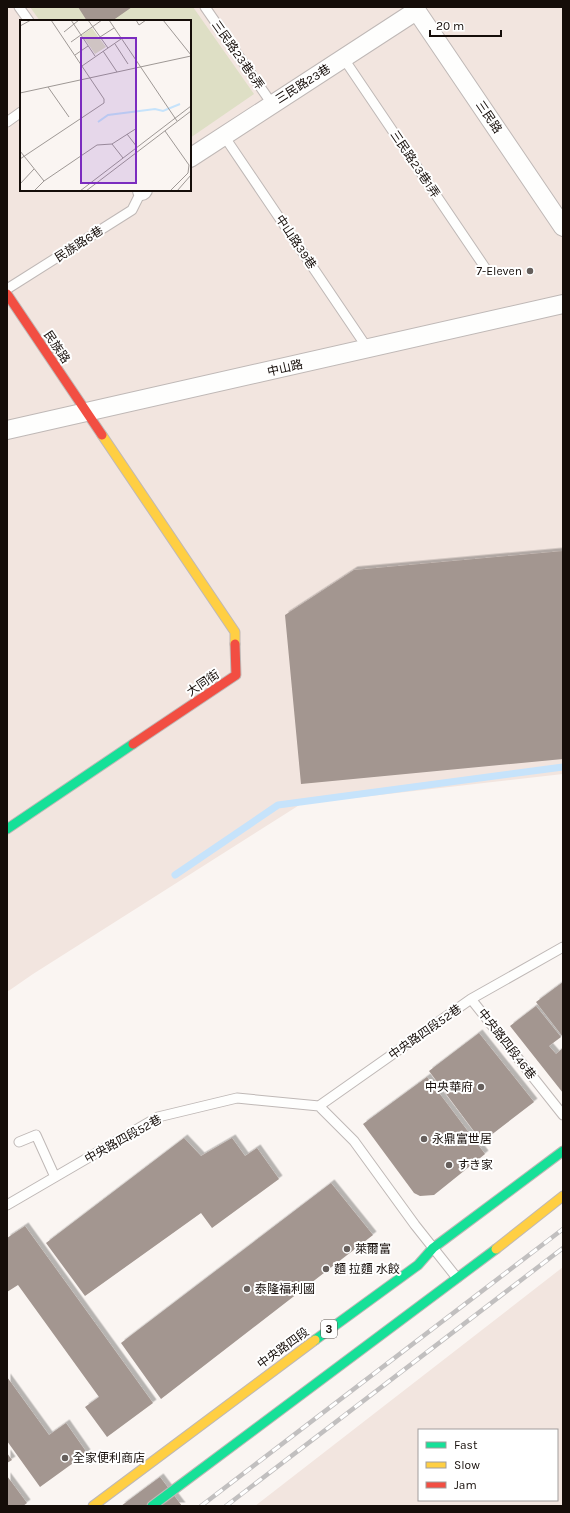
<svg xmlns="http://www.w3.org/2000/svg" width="570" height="1513" viewBox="0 0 570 1513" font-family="Karla,'Noto Sans TC','Noto Sans JP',sans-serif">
<defs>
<filter id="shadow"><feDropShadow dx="3.5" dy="-3.5" stdDeviation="0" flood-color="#0004"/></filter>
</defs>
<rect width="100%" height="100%" fill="#faf5f2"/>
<path fill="#f2e5df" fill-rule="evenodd" d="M7,7H563V774L301,804L33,974L7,992ZM21,21H190V190H21Z
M563,1267V1506H255ZM419,1430H557V1500H419Z"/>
<path fill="#dedfc5" d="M30,7H193L254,94L190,138V21H40Z"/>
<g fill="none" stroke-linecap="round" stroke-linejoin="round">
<path stroke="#c6e3fb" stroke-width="7" d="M175,875L278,805L563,767"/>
</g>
<path fill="#a39690" filter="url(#shadow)" d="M78,7H132L112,21H87Z
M563,551V759L301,784L285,615L354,570Z
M563,982V1037L536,1002Z
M536,1006L561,1037L549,1046L556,1054L563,1048V1093L510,1026Z
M479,1033L534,1102L482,1142L429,1071Z
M427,1077L485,1154L434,1195L420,1196L414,1193L363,1124Z
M184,1138L201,1156L232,1138L245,1156L257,1148L279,1179L212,1228L201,1213L85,1296L46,1243Z
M331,1183L373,1235L161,1399L121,1343Z
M25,1226L153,1403L107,1437L85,1407L99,1397L18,1285L7,1292V1238Z
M7,1377L49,1435L66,1423L87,1453L40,1487L7,1441Z
M7,1453L12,1460L7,1463Z
M7,1476L27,1503L23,1506H7Z
M160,1477L182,1506H121Z"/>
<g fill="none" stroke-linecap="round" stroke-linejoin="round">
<defs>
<path id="lane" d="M19,7L29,21
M205,7L272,104
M344,59L486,269
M7,122L21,112
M224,136L368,349
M7,289L132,210L142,190
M471,999L563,1115
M319,1106L471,999L563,947
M19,1142L36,1135L55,1177
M7,1205L158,1117L237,1098L319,1106L354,1141L415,1225L457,1278"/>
<path id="street" d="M414,7L563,227
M190,158L416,11
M142,191L143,190
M7,430L563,304"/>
<path id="fast" d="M7,829L133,744
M315,1340L418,1265L433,1248L563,1151
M152,1506L496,1249"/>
<path id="slow" d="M102,435L235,632V644
M496,1249L563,1196
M93,1506L315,1340"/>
<path id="jam" d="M7,294L102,435
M133,744L236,675L235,644"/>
</defs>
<use href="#lane" stroke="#bfb8b6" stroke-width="11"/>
<use href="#street" stroke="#bfb8b6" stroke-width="20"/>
<use href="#fast" stroke="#bfb8b6" stroke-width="11"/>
<use href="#slow" stroke="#bfb8b6" stroke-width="11"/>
<use href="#jam" stroke="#bfb8b6" stroke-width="11"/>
<use href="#lane" stroke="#fefefd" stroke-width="9"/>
<use href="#street" stroke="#fefefd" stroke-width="18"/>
<use href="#fast" stroke="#16e098" stroke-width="9"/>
<use href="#slow" stroke="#ffcf43" stroke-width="9"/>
<use href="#jam" stroke="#f24e42" stroke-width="9"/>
<defs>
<path id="rail" d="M201,1506L563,1229
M226,1506L563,1248"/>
</defs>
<use href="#rail" stroke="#c1bfbf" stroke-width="4.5"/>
<use href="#rail" stroke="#fff" stroke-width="3" stroke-dasharray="9" stroke-linecap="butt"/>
</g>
<g fill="#655e5b" stroke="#fff" stroke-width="1.5">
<circle cx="530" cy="271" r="4"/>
<circle cx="481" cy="1087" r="4"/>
<circle cx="424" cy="1139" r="4"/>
<circle cx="449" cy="1165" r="4"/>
<circle cx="347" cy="1249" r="4"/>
<circle cx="326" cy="1269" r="4"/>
<circle cx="247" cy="1289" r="4"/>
<circle cx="65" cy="1458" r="4"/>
</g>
<g text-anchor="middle" stroke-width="4" stroke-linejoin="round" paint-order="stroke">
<rect fill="#fff" stroke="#5b5653" stroke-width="1" x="321" y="1320" width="16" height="18" rx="3"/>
<g font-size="11" font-weight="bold" fill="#150d09">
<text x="329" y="1333">3</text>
</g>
<g font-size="12" fill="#150d09" stroke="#fff">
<text transform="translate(238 55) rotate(55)" y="4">三民路23巷6弄</text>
<text transform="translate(303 84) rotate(-32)" y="4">三民路23巷</text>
<text transform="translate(489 117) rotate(56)" y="4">三民路</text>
<text transform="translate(415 164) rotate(56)" y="4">三民路23巷1弄</text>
<text transform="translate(296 242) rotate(56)" y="4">中山路39巷</text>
<text transform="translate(79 244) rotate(-33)" y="4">民族路6巷</text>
<text transform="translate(57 347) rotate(56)" y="4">民族路</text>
<text transform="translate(285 368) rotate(-13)" y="4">中山路</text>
<text transform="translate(203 683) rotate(-34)" y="4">大同街</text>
<text transform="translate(425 1032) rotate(-35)" y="4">中央路四段52巷</text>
<text transform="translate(507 1044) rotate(52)" y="4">中央路四段46巷</text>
<text transform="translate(123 1139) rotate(-29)" y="4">中央路四段52巷</text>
<text transform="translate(283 1348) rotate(-36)" y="4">中央路四段</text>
</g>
<g font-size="12" fill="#150d09" stroke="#fff" text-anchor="start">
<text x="522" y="275" text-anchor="end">7-Eleven</text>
<text x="473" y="1091" text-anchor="end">中央華府</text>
<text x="432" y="1143">永鼎富世居</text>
<text x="457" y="1169">すき家</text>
<text x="355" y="1253">萊爾富</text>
<text x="334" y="1273">麵 拉麵 水餃</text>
<text x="255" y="1293">泰隆福利國</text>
<text x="73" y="1462">全家便利商店</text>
</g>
</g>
<g transform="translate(20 20)">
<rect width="171" height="171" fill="#faf5f2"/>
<path d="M72,8L86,27L75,34L62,15Z" fill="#dedfc5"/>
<path fill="none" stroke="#c6e3fb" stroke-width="2" d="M78,102L88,95L135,89L143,91L160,84"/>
<path fill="none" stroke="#9e9895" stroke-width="1" d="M51,0L75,36M68,0L88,28M89,0L157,101M116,0L119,5L126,0M143,0L171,35M0,6L11,0M44,12L59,0M80,17L94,8M51,22L82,0M95,24L108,44M83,31L97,52M55,35L68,26M62,46L101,19M28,67L49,97M0,73L171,36M145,111L169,145L168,153L150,171M107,114L117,127M92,124L117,108M0,131L24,161L14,171M0,139L84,83V79L31,0M24,161L77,125L92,124L103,138M0,164L14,149M60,171L171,86M66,171L171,91M157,171L171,155"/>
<path fill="#7b2cbf" fill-opacity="0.15" stroke="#7b2cbf" stroke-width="2" d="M61,18H116V163H61Z"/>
<rect width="171" height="171" fill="none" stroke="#150d09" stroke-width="2"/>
</g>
<rect width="570" height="1513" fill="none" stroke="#150d09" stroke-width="16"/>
<rect x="418" y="1429" width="140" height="72" fill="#ffffff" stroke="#a19e9d"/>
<rect x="426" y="1442" width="20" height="6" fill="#16e098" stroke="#a19e9d"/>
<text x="454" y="1449" font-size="12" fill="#150d09">Fast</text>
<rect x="426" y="1462" width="20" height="6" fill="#ffcf43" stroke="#a19e9d"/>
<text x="454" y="1469" font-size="12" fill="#150d09">Slow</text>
<rect x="426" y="1482" width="20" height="6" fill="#f24e42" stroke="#a19e9d"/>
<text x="454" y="1489" font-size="12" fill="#150d09">Jam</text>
<path d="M430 30v6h71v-6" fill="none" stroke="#150d09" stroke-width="2"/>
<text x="436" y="30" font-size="12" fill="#150d09" stroke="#ffffff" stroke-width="3" paint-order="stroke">20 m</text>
</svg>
